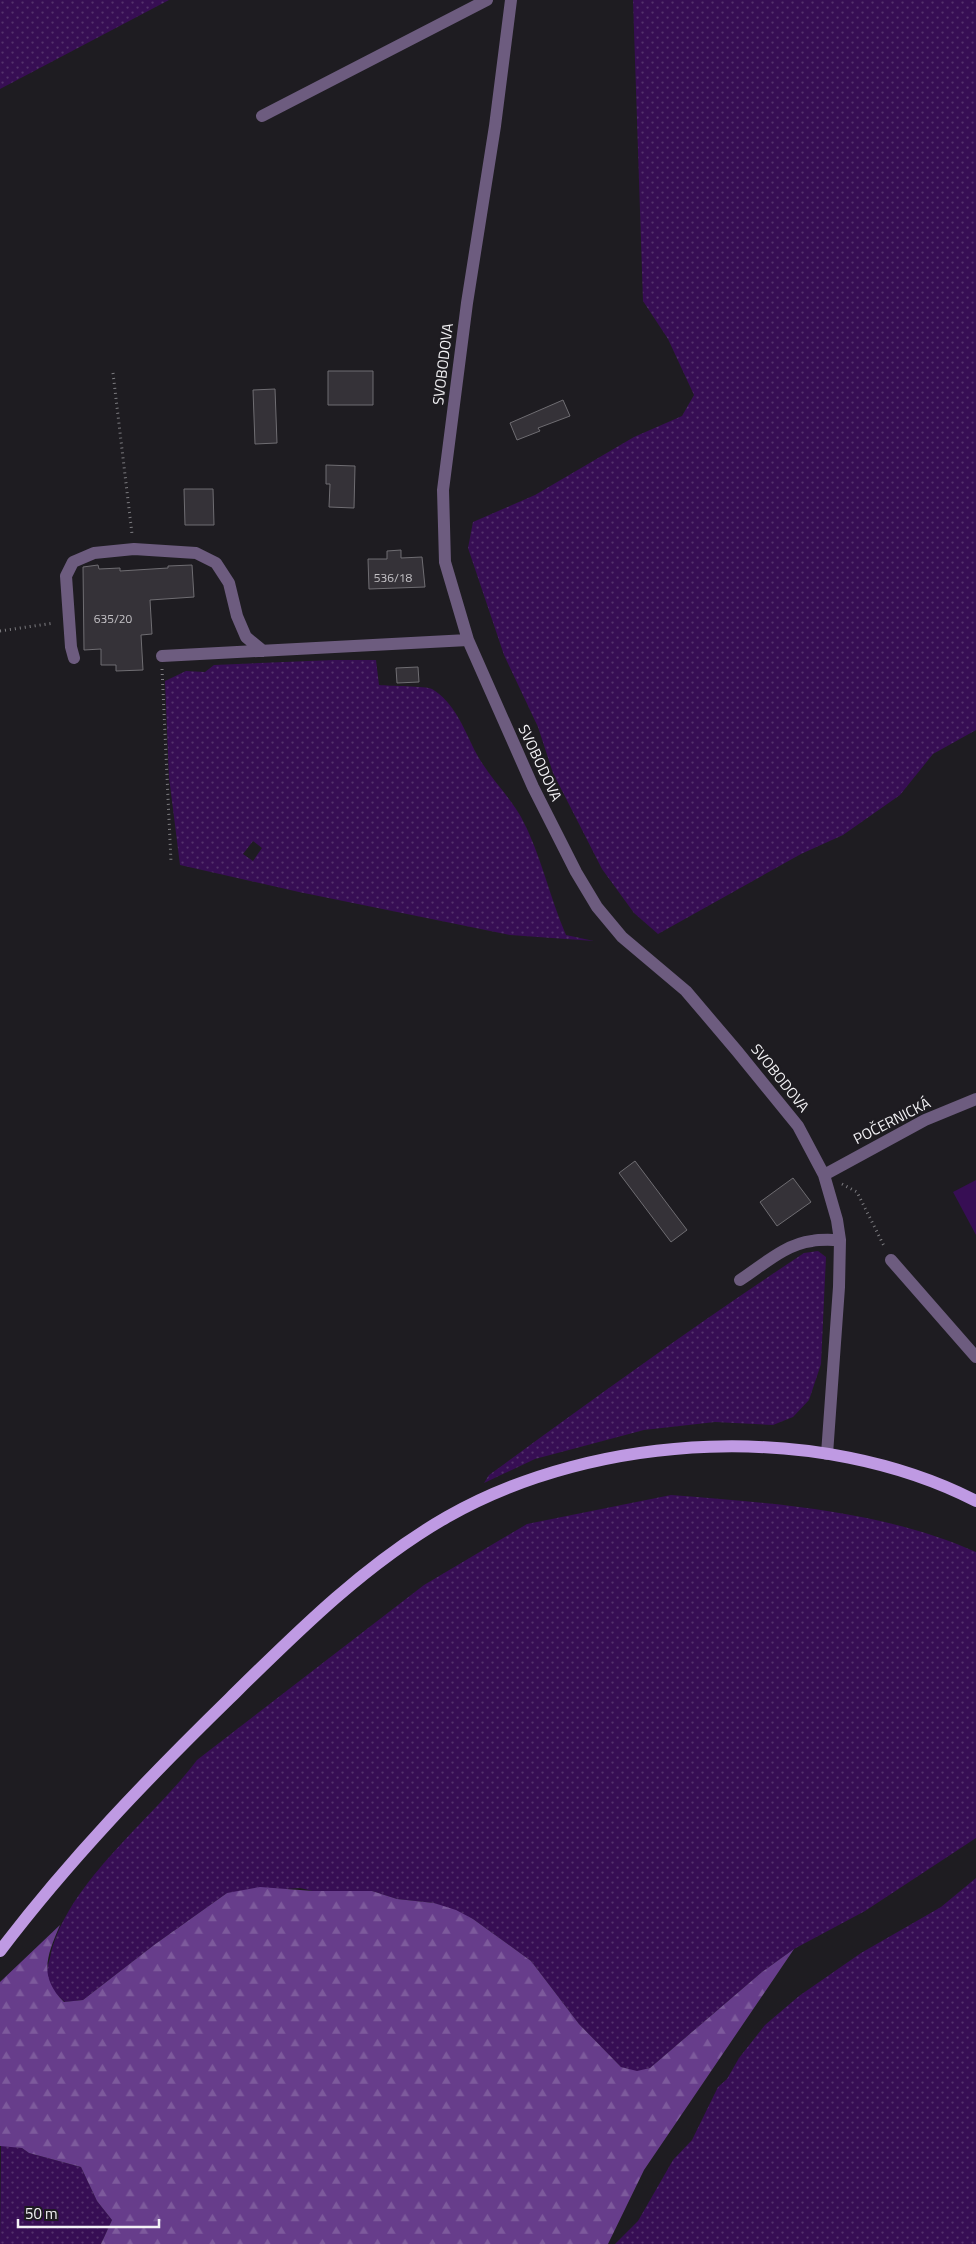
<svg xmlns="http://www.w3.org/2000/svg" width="976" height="2244" viewBox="0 0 976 2244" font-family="'Titillium Web',sans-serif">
<defs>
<pattern id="grass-dots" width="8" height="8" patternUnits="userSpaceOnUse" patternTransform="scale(1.25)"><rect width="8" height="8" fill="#370e54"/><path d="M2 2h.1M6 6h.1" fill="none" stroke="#54326d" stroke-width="1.8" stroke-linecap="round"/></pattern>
<pattern id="forest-firs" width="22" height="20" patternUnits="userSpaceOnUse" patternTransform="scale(1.25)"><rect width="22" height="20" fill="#673d8b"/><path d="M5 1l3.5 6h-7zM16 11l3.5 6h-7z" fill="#7d5a9c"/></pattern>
</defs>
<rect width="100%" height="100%" fill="#1e1c21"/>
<path fill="url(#grass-dots)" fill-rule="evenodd" d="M0,0H169L0,89Z
M633,0H976V730L933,754L900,795L843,835L801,854L658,934L634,913L602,869L553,773L538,727L504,655L468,548L473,522L535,495L634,437L682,416L694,395L668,339L643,301Z
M333,660H376L379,685C389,686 426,686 432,689C455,703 464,729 475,751C487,775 508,794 521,817C541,854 549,896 566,935L594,941L510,935L299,892L180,865L169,777L165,681L186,671L205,672L214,665ZM253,841L262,848L253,861L243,854Z
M818,1251L826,1257L821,1364L809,1400L793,1417L773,1425L715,1422L644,1430L535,1459L484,1483L489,1475C593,1399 697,1324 804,1253Z
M671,1495C773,1503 881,1510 976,1552V1838L865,1911L794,1949L762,1972L650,2068L637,2072L621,2067L579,2024L531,1961L473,1919L434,1903L397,1899L372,1891H313L300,1888L227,1893L154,1945L83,2000L65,2002C57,1995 49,1987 47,1977C46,1970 48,1964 50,1958C65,1884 152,1820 197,1760L424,1585L527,1524Z
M976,1878V2244H615L638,2221L673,2160L692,2140L718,2087L727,2079L739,2058L765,2025L799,1996L861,1953L941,1907Z
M1,2145L22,2148L29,2153L81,2167L97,2201L112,2220L101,2244H0Z"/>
<path fill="url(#forest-firs)" d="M260,1887L313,1891H372L397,1899L434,1903L456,1910L473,1919L531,1961L579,2024L621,2067L637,2071L650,2068L762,1972L794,1949L644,2170L608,2244H101L112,2220L97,2201L81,2167L29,2153L22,2148L0,2146V1982L60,1925C47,1956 38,1976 64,2002L83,2000L154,1945L227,1893Z"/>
<path fill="#370e54" d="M976,1180V1235L953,1192Z"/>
<path fill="#353238" stroke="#6f6d72" d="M328,371H373V405H328Z
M275,389L277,443L255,444L253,390Z
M563,400L570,416L538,428L540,431L517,440L510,423Z
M326,465L355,466L354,508L329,507L330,484H326Z
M184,489H213L214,525H185Z
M401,550V558L422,557L425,587L369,589L368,559H387V551Z
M98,565L99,569L120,568V571L168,568V566L192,565L194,597L150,600L152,634L141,635L143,670L116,671V665H101V649L84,650L83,567Z
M418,667L419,682L397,683L396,668Z
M635,1161L687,1230L671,1242L619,1173Z
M793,1178L811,1202L777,1226L760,1202Z"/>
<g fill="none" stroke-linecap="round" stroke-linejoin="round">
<path stroke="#7d7c80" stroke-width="3" stroke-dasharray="1 4" stroke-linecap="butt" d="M113,373L132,534
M0,631L54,623
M162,669L171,862
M842,1184L857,1192L885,1248"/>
<path stroke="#6d5c7f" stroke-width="12" d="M511,0L495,126L467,303L443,490L445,562L468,640L533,787L576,872L597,907L622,937L686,991L737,1051L798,1126L824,1175L837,1220L840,1240L839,1287L827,1454
M262,116L487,0
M162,656L468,640
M74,658L71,647L66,576L73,562L94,553L134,549L196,553L216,563L229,583L237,616L246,637L263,651
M824,1175L925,1120L976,1099
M891,1260L976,1357
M740,1280C762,1266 785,1244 812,1241C821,1239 831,1240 840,1240"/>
<path stroke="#bf9ae3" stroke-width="12" d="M0,1951C69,1860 148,1778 230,1698C297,1632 365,1564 447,1517C598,1431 820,1421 976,1501"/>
</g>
<g text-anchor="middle" stroke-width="4.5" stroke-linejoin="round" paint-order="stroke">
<g font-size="12" fill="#c4c2c6">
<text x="393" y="582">536/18</text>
<text x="113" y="623">635/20</text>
</g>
<g font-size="15" fill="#f3f2f5" stroke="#1e1c21">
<text transform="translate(443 364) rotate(-83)" y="5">SVOBODOVA</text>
<text transform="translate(540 763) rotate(65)" y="5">SVOBODOVA</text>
<text transform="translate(780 1078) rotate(51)" y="5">SVOBODOVA</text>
<text transform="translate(892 1121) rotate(-27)" y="5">POČERNICKÁ</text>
</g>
</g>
<path d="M18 2219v8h141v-8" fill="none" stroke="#f3f2f5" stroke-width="2.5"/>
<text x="25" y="2219" font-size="15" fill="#f3f2f5" stroke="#1e1c21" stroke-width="4" paint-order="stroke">50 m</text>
</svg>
